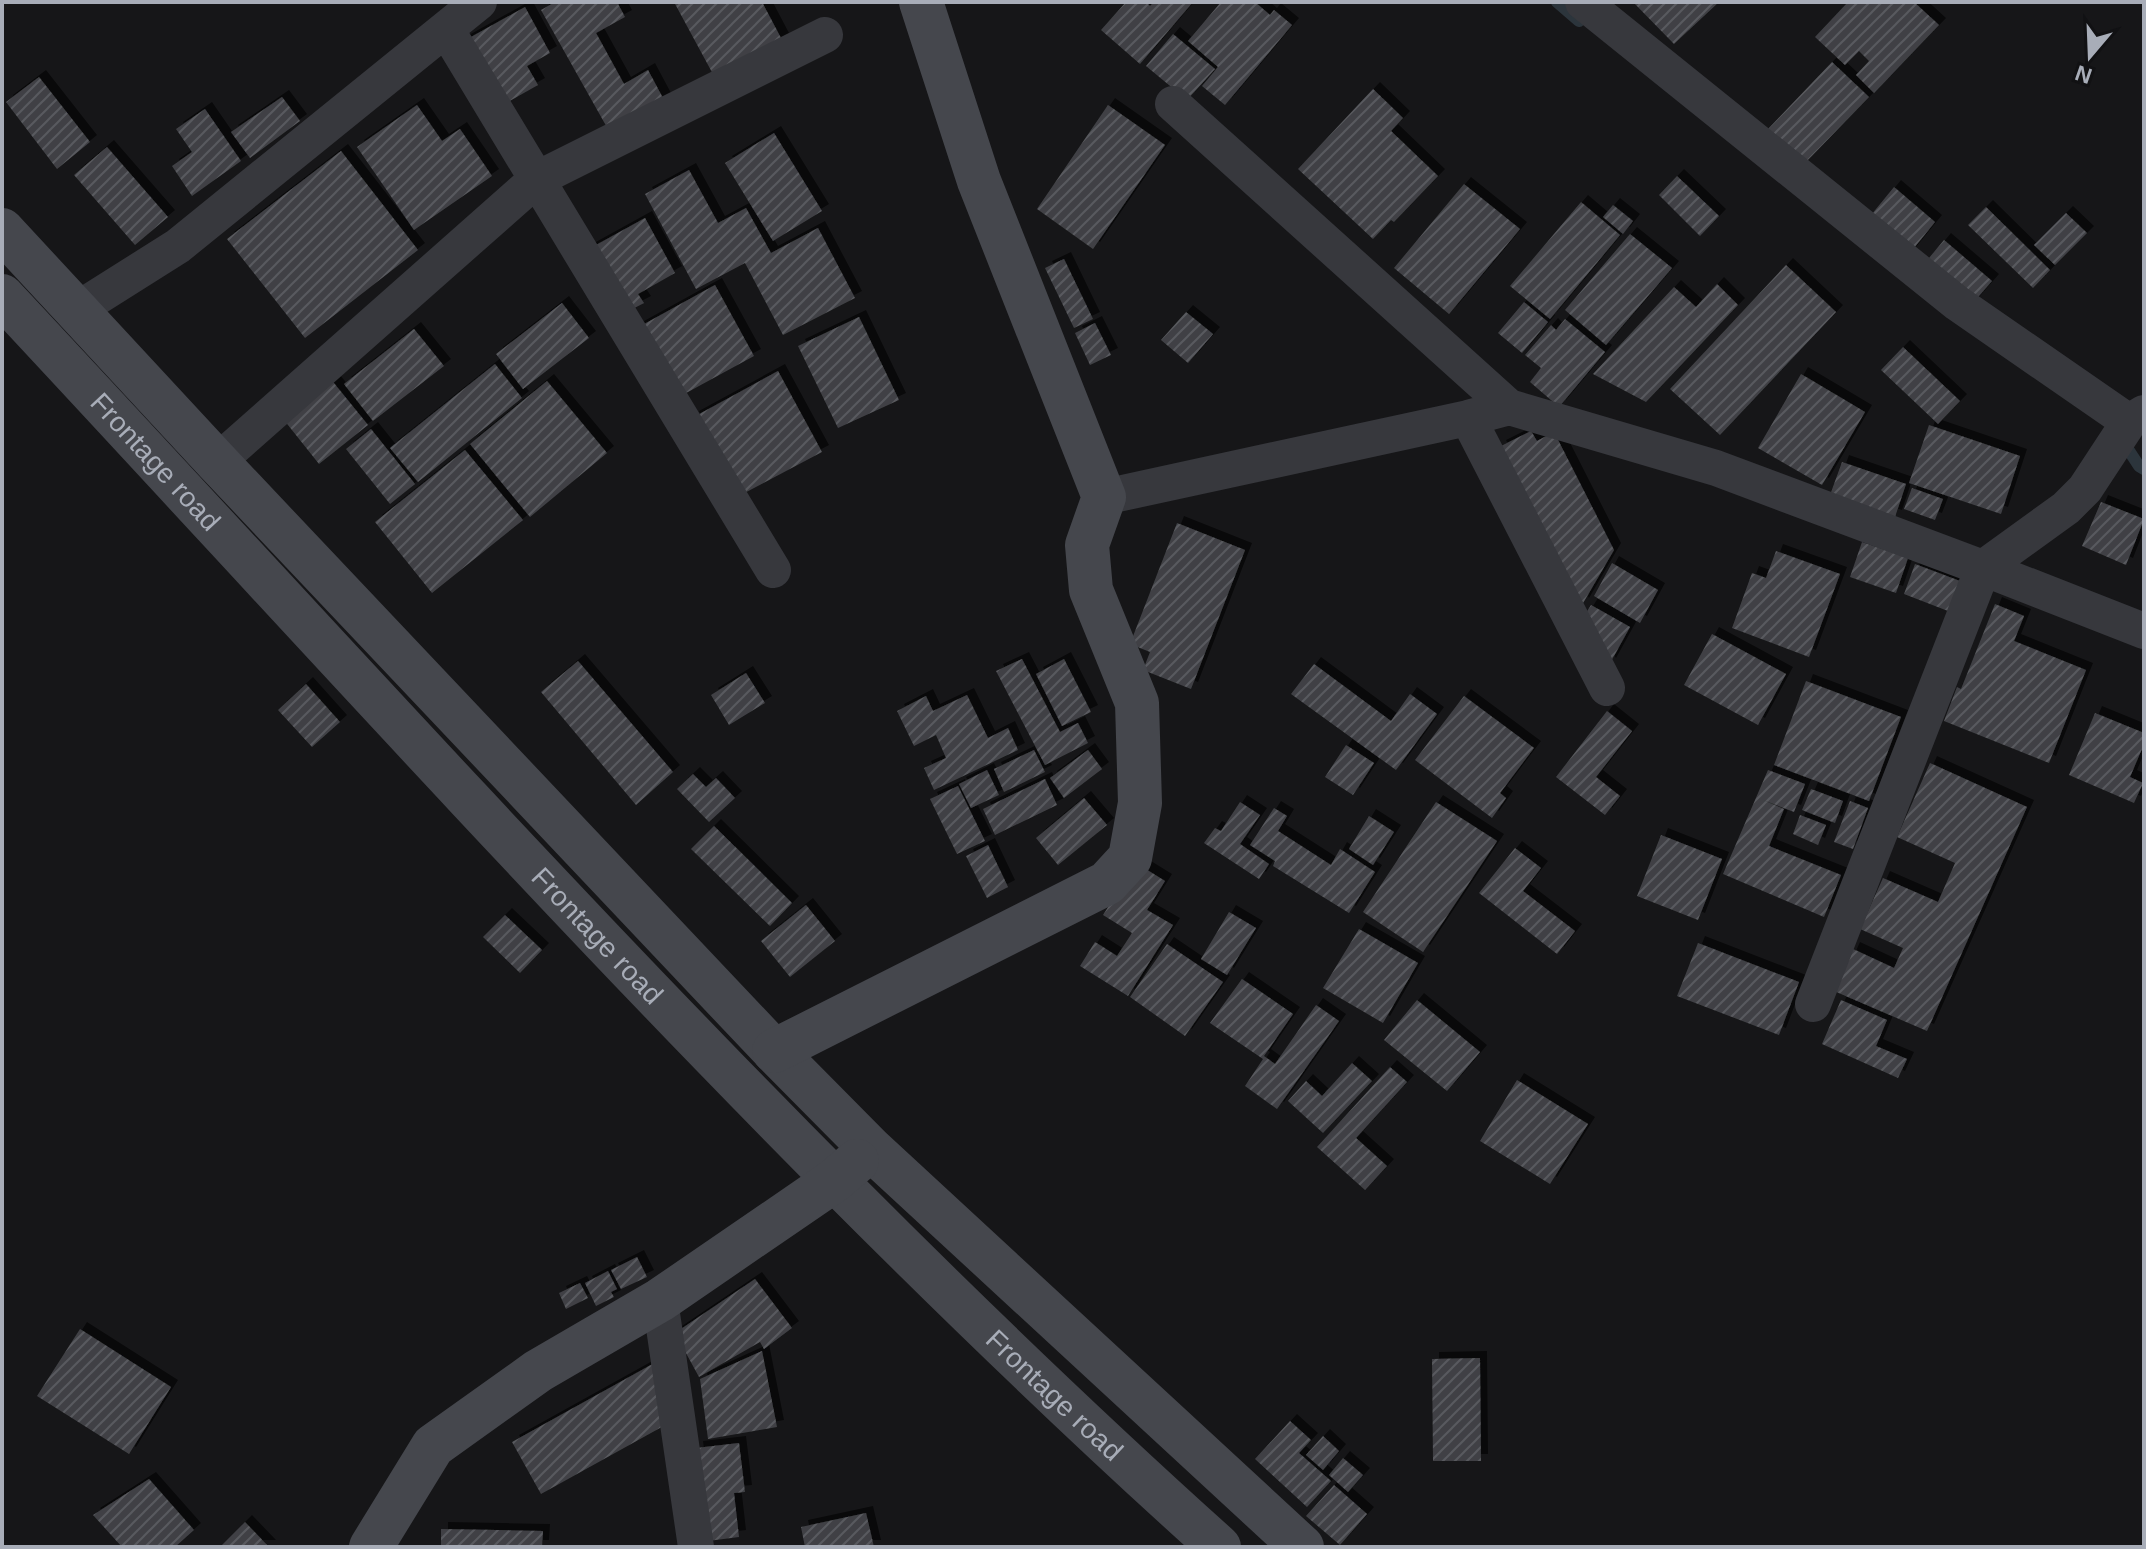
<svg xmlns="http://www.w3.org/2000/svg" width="2146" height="1549" viewBox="0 0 2146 1549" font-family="Helvetica,sans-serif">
<defs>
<pattern id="building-hatch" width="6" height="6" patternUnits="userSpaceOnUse" patternTransform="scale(2)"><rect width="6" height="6" fill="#404145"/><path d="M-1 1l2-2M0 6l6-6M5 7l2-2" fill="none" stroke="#595a5e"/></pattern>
<filter id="shadow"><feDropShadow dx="7" dy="-7" stdDeviation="0" flood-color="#0009"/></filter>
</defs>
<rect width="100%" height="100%" fill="#161618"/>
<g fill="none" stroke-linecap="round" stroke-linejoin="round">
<path stroke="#2c353c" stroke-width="12" d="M1557,2L1579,21
M2122,440L2139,466L2144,469"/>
</g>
<path fill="url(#building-hatch)" filter="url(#shadow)" d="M555,2H617L625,17L596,33L624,84L648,70L664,100L609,131L541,10Z
M674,2H762L782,40L714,76Z
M1126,2H1146L1150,6L1154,2H1193L1140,64L1101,30Z
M1221,2H1255L1270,15L1274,10L1292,25L1225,105L1202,86L1218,67L1188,41Z
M1633,2H1719L1674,44Z
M1848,2H1914L1939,25L1874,93L1856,75L1869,61L1859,51L1845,65L1815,37Z
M525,7L550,53L527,66L538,85L499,107L462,42Z
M1173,34L1215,69L1187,100L1146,66Z
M1832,62L1869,97L1804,164L1768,129Z
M39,77L90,142L57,169L6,102Z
M1373,89L1403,118L1391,131L1438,176L1394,222L1391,220L1373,239L1298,169Z
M282,97L300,121L250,158L231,132Z
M417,105L442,141L460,129L492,176L414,230L357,147Z
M1108,105L1165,145L1093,249L1037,209Z
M205,109L241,161L192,196L172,166L192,152L176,129Z
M774,133L822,211L773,241L725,163Z
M107,147L168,217L135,245L74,175Z
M341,151L418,250L305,338L227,239Z
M689,170L718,223L746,208L771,253L818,228L855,298L783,335L745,263L696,289L645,194Z
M1677,176L1719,216L1700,236L1659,195Z
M1464,184L1520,229L1449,314L1394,268Z
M1894,187L1935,222L1909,254L1867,220Z
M1581,202L1620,235L1550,319L1510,286Z
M1613,205L1633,221L1623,234L1603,217Z
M1986,207L2050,270L2033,288L1968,225Z
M2066,213L2087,233L2055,265L2034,245Z
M645,218L675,273L638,294L644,303L623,314L587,250Z
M1630,234L1672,268L1606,345L1565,310Z
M1944,240L1992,281L1972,304L1924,264Z
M1064,259L1093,319L1074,328L1045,268Z
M1786,265L1836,312L1720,435L1670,389Z
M1717,284L1738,305L1646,402L1593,374L1674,287L1696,307Z
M715,285L754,356L677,398L637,328Z
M1524,302L1548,322L1522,353L1498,333Z
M562,303L589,338L523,389L496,354Z
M1186,312L1213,334L1188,363L1161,340Z
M859,317L899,400L838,428L798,346Z
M1565,319L1605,352L1559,407L1530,382L1541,368L1525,355L1551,325L1556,330Z
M1095,323L1111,355L1090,365L1075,333Z
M414,329L444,366L373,421L344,384Z
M1903,347L1960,401L1938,424L1881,370Z
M495,364L522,398L418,482L390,448Z
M778,371L822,452L735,498L692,418Z
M1801,374L1865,412L1822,485L1758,448Z
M329,377L368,425L319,464L280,415Z
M547,381L607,453L530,517L470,444Z
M1929,425L2020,456L2001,514L1909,483Z
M371,429L415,484L390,504L346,449Z
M1531,431L1537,441L1554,432L1614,550L1582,605L1499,447Z
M465,450L523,520L432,593L375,522Z
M1842,462L1906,484L1895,517L1830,495Z
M1912,488L1943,499L1935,520L1904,509Z
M2101,502L2144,519L2126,565L2082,546Z
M1177,523L1245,550L1191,689L1143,670L1150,652L1130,644Z
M1862,542L1908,558L1896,593L1850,577Z
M1776,551L1840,574L1809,657L1732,628L1752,573L1766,578Z
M1612,563L1658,590L1640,623L1594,596Z
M1915,564L1960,581L1948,611L1904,594Z
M1995,604L2024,616L2014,641L2086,670L2049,763L1944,721L1957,687L1961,689Z
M1591,605L1630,627L1609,665L1581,621Z
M1712,634L1786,674L1758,725L1684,685Z
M1022,659L1060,732L1078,723L1088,743L1045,765L996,671Z
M1064,659L1091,712L1062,726L1036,674Z
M578,661L673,772L636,805L541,692Z
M1314,664L1391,721L1410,694L1437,714L1396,770L1291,694Z
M746,673L765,703L729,725L711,695Z
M1806,681L1901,717L1869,801L1774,765Z
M306,684L340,722L312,747L278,710Z
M967,695L988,738L1008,728L1018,750L934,790L924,768L946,758L936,735L914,746L897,711L926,696L933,711Z
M1464,696L1534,748L1500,793L1506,798L1492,818L1415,760Z
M1607,711L1632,731L1596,777L1620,796L1605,815L1556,777Z
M2095,713L2144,733V744L2130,777L2143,783L2134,803L2069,775Z
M1346,745L1374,763L1353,795L1325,777Z
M1034,750L1045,772L1004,792L994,769Z
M1088,750L1102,769L1064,798L1050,778Z
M1930,763L2027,807L1927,1031L1834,991L1853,949L1894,968L1903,948L1860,929L1883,878L1938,902L1955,863L1897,837Z
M987,770L999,795L971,808L959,784Z
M1768,770L1805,784L1794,812L1763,800L1784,809L1769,846L1841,875L1824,917L1723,874Z
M693,774L706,787L716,778L735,798L709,822L677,789Z
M1045,779L1057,805L995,835L983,809Z
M958,786L985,841L957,854L930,799Z
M1811,789L1843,801L1835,823L1802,810Z
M1084,798L1107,825L1058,865L1036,838Z
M1850,801L1868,808L1853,849L1834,842Z
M1240,802L1260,815L1240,844L1269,864L1259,879L1204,843L1215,828L1221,831Z
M1436,802L1497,841L1423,952L1363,912Z
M1274,808L1287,816L1278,831L1331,865L1340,849L1375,872L1349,913L1273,866L1275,861L1250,845Z
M1800,815L1826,825L1818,845L1793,834Z
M1369,816L1394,832L1373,865L1349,849Z
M714,826L792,903L770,926L691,849Z
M1661,835L1722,859L1698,920L1637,896Z
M988,845L1008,887L987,898L966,856Z
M1515,848L1541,868L1523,891L1575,931L1557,954L1479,893Z
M1136,863L1165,881L1147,910L1173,925L1128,996L1080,966L1095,942L1117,956L1132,933L1103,915Z
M806,905L835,941L790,977L761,941Z
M1229,912L1256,928L1227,975L1201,959Z
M505,915L542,950L520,973L483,937Z
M1359,929L1418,963L1383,1023L1323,988Z
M1698,943L1799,982L1779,1035L1677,996Z
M1167,944L1223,982L1185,1036L1130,997Z
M1242,979L1293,1014L1264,1056L1275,1064L1316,1005L1339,1021L1277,1109L1245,1086L1263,1059L1210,1023Z
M1417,1000L1480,1052L1447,1091L1384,1040Z
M1841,1000L1887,1020L1876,1046L1907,1059L1898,1078L1822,1044Z
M1352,1063L1372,1081L1323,1133L1288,1101L1306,1081L1322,1096Z
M1390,1067L1407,1082L1356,1138L1387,1166L1365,1190L1317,1147Z
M1517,1080L1588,1124L1550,1184L1480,1141Z
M637,1257L647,1277L621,1289L611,1270Z
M608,1271L617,1289L611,1292L614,1297L596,1306L585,1283Z
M755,1279L792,1328L764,1349L760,1342L699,1377L675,1333Z
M580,1283L588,1298L566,1309L559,1293Z
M80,1329L171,1387L129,1454L37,1396Z
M762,1351L777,1427L708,1439L700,1379Z
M1480,1358L1481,1461H1433L1432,1359Z
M658,1361L669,1423L541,1494L512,1442Z
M1290,1421L1311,1440L1299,1453L1331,1481L1307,1507L1255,1459Z
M1323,1436L1339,1451L1323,1470L1306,1455Z
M739,1443L745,1492L734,1493L739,1537L708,1541L696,1448Z
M1343,1458L1363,1475L1348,1492L1329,1475Z
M149,1479L194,1530L175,1547H122L93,1515Z
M1334,1485L1367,1514L1340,1545L1306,1516Z
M866,1513L874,1547H805L801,1527Z
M245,1522L269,1547H220Z
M441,1529L543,1531L542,1547H441Z"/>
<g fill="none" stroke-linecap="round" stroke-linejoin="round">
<path stroke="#37383d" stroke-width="36" d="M1583,2L1957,303L2129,422L2144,413
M446,29L773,570
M1173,104L1509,407
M75,311L178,246L479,2
M1468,418L1607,688
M217,462L537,179L825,35
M1104,497L1468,418L1509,407L1716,468L1983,568L2066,508L2085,489L2129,422
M1813,1004L1983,568L2144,631
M660,1300L696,1547"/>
<g stroke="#45474d" stroke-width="44">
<path d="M2,230L217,462L774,1051L871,1149L1302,1547"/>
<path id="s1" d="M2,296C399,721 786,1158 1219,1547"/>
<path d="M774,1051L1107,883L1130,858L1140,803L1137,703L1091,590L1087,545L1104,497L979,181L921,2"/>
<path d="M371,1547L433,1446L538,1371L660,1300L835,1180L857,1161"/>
</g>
</g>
<g text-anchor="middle" stroke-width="7" stroke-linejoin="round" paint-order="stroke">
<g font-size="28" fill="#a8adb8" stroke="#111113">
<text dy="10" stroke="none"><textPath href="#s1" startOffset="226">Frontage road</textPath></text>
<text dy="10" stroke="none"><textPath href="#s1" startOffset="874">Frontage road</textPath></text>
<text dy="10" stroke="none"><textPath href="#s1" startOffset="1522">Frontage road</textPath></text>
</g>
</g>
<rect width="2146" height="1549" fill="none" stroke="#a8adb8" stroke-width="8"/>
<g transform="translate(2090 56) rotate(199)" stroke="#111113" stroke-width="6" paint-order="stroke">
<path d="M0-6L14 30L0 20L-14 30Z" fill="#a8adb8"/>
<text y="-12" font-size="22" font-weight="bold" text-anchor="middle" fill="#a8adb8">N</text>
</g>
</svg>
